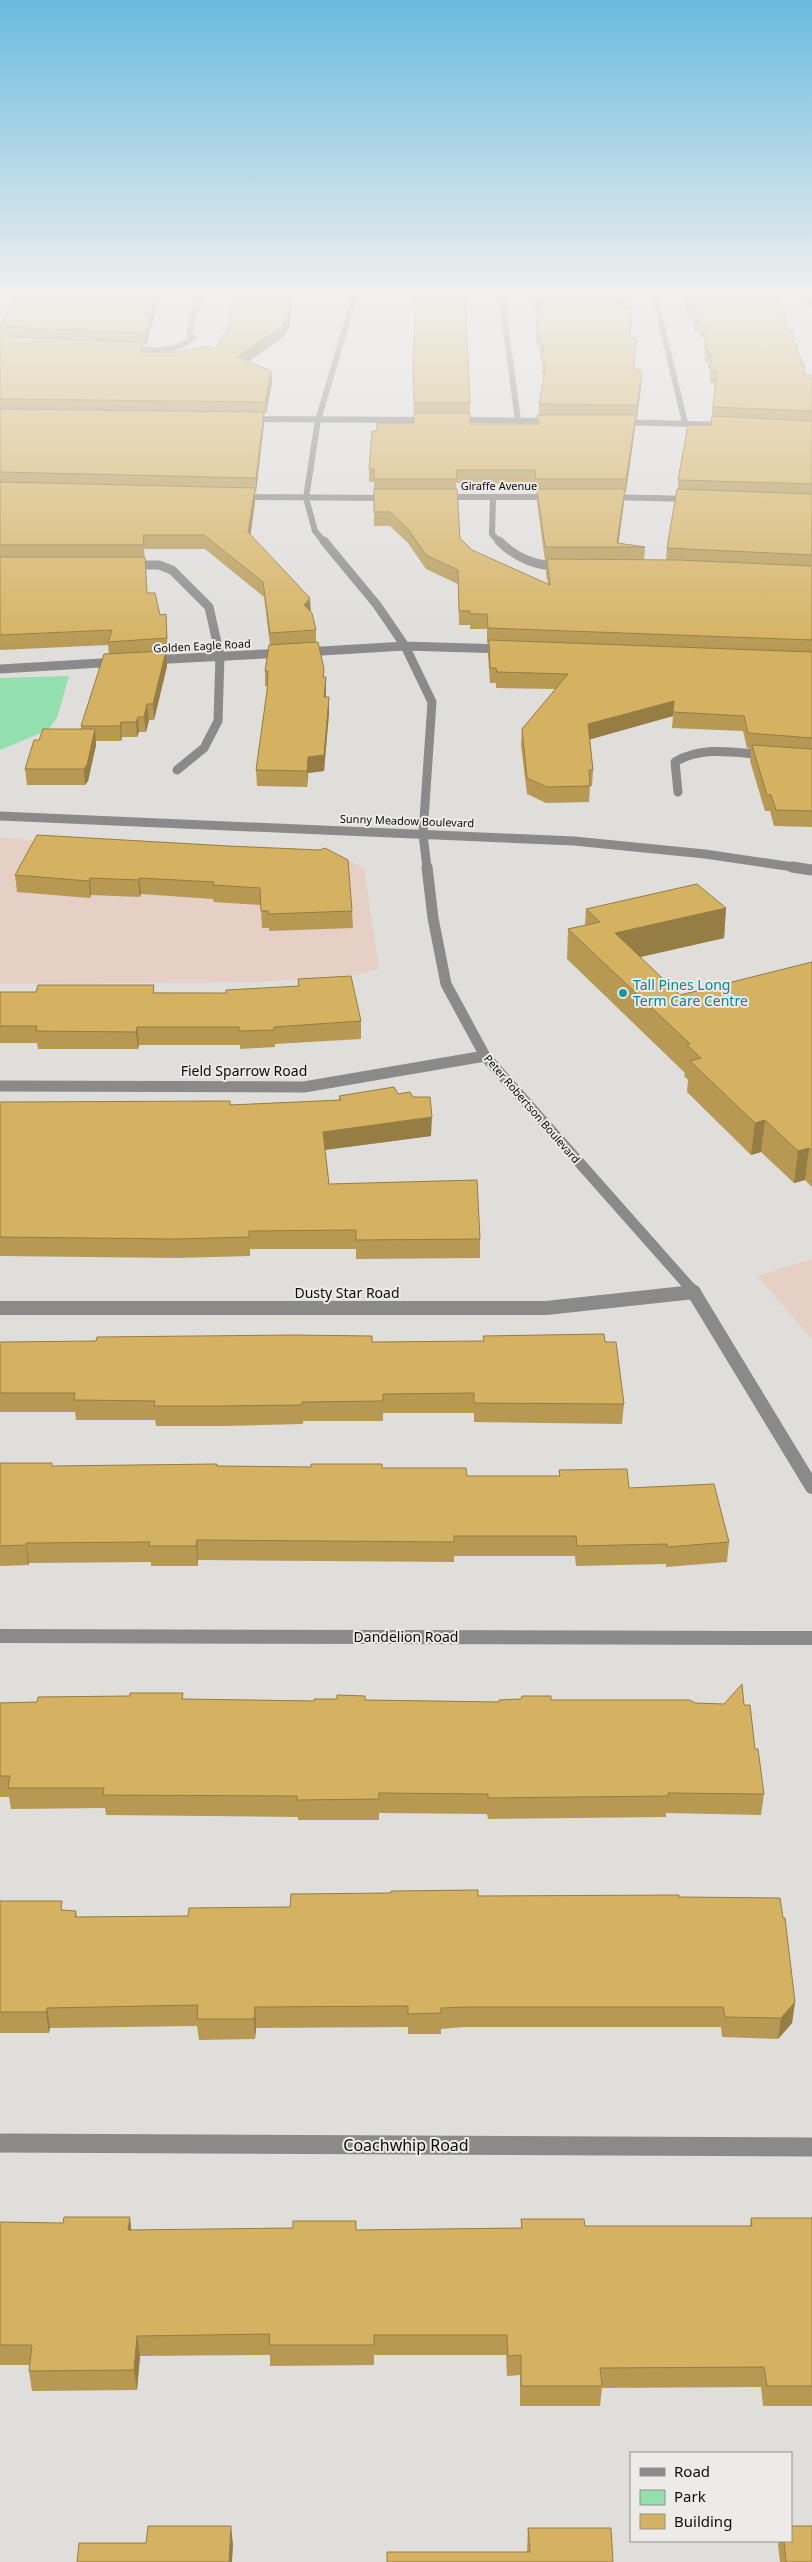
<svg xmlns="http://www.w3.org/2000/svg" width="812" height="2562" viewBox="0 0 812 2562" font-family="'Noto Sans',sans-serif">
<rect width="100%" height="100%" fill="#dfdedb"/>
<path fill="#e6cfc4" d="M0,838L350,861L364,868L379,968L362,974L257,982L0,984Z
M812,1259V1339L757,1276Z"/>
<path fill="#94dfae" d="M69,676L57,718L48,730L0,750V678Z"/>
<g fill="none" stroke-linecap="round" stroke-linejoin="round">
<path stroke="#898a89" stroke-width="6" d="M501,292L518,421
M654,292L685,423
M808,292L812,303
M127,349C151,350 173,354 193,338L189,333L201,292
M247,419L430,420
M455,420L552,421
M620,422L727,425
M240,497L390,498
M442,497H552
M493,497L492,534L500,543
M607,497L692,499
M325,543L315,531L306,498L318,420L356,292"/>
<path stroke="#898a89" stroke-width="9" d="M324,541L377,605L405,646L432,702L423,834L427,868
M499,541C518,560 538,566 564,567
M130,565H159L172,570L209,607L220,656L218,721L204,748L177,770
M305,652L405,646L505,649
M150,660L285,653
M0,669L118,662
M678,792L675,762C703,745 736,753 767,755
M0,816L574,841L705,854L800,868"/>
<path stroke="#898a89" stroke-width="11" d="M427,867L433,918L446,984L485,1056L694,1292
M792,867L812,870
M0,1086L304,1087L485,1056"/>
<path stroke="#898a89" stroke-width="14" d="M693,1291L812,1487
M0,1308H546L694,1292
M0,1636L812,1638"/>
<path stroke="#898a89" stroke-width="19" d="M0,2143L812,2147"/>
</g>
<path fill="#b79953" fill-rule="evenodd" d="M162,292L146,345H142L143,352H175L215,349L290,326L282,338L248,362L271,371L272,383L266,414H264V424L256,492H255V502L250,535L311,611L316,630V642L324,669V677H326V697H329V713L324,771L308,773L307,787L257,786L256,770L267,691V686H265V671L270,645L264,597L205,549H144L147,593L160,615L166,614L168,653H166L167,666L154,720H149L146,732H139L137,737H122L121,741H96V745L88,781L85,785H27L25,769L39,740L81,729V726L109,654L108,645L0,650V336H1L0,327Z
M533,292H625L624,308L632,320L630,338L634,369L640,374L641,386L637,418H636L635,428L626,492H625L624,502L618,543L645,547L644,560H666L667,548L678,489V480L711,425L715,383H710L711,368H708V362H705L704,337H699V332L693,331L694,317L686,316L685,296H683L684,292H779L782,313L786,326L793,343L798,357L801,363L805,375L810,379H812V827L774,826L770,811H765L750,761L751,749L747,748L743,731L672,728L673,716L590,739L593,770L592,786H590L589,802L546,803L527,794L521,745L522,729L556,689L496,688V683H490L488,655L489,643H487V629H470V625H459L458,584L426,569L408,543L390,526H374V482H369V469L377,431L414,423L413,366L470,403V424H537V415H539V404L544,376L542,373L543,357H540V345H536V333L538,326H536L537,312H535V301L536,298H533ZM456,483L534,484L535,492H537V502L545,561H547L546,573L548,584L472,550L460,538Z
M228,846L352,911L353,928L269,931V928H262L261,905L214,902L213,899L141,894L140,897L91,895L90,898L17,892L15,875Z
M726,908L724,938L640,957L680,995L812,962V1187L805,1180L794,1183L761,1152L751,1155L687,1092L688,1080L684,1076L685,1073L567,959L568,929L585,925L586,909Z
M298,979L361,1021V1039L275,1044V1047L240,1049V1045H139L138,1049H38L37,1043H0V992L226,993L298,986Z
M398,1094L431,1136L325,1150L329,1184L480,1239V1258L356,1259V1249H250V1256L177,1258L0,1256V1102L230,1105L339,1100V1096Z
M0,1342H605L624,1404L622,1424L474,1422V1413H383V1421H303V1424L224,1426H156L155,1420H76L75,1412H0Z
M0,1463H52V1466H217L382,1468L467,1476H559V1470L629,1488L729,1542L727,1562L666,1567V1564L576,1566L575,1556H454V1562L198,1560V1566H151V1562L29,1563L28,1565L0,1566Z
M183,1693V1699L314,1701L365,1700L499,1702L551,1700L695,1703L744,1705L755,1749L764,1794L761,1815L666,1813V1817L488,1819L487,1814L379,1813V1820H298V1817L106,1815L105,1808L11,1809L9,1797H0V1703L37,1702Z
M478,1896L679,1897L795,2002L792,2023L778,2039L722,2037L721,2027H465L441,2029V2034H408V2027L256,2028L255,2039L199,2040L197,2026L50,2028L49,2033H0V1901L63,1910L76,1911L77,1917L188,1916L290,1907Z
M751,2218H812V2406H763L761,2387L602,2388L600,2406H520V2375L507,2376L506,2355H374V2365L270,2366V2355L140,2356L137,2390L32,2391L29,2371L30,2365H0V2222L131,2230H356L521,2228V2219L585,2226H750Z
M528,2528L613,2562L527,2552Z
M779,2541H791L812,2562H780L778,2545Z"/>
<path fill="#957d44" d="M158,292H162L146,345L145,333Z
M291,292H293L290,326L282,338L237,369V357Z
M142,343L143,355L140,352Z
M271,371L272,383L266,414L265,402Z
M642,374L641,386L637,418V405Z
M264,412V424L256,492V478Z
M636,415L635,428L626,492V479Z
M255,488V502L249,546L248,532Z
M625,489L624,502L618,547L617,543Z
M310,598L311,613L304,605Z
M166,651L167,666L154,720L153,704Z
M326,677V692L324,713V697Z
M329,697V713L324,771L308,773L307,787V771L308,757Z
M674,701L673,716L588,740V724Z
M147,704L149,720L146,732L144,717Z
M138,717L139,732L137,737L136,722Z
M121,722L122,737L121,741L120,726Z
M95,729L96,745L88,781L85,785L84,769Z
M90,878L91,895L90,898L89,881Z
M139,878L141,894L140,897L138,880Z
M726,908L724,938L614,963L615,933Z
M137,1027L139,1045L138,1049L136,1032Z
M432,1117L431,1136L324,1150L323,1132Z
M765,1120L761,1152L751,1155L755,1123Z
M809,1148L805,1180L794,1183L798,1151Z
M197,1540L198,1560V1566L196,1546Z
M26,1543L29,1563L28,1565L26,1545Z
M795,2002L792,2023L778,2039L781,2018Z
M255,2007L256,2028L255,2039L254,2019Z
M47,2008L50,2028L49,2033L46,2012Z
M130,2217L132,2237L128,2230Z
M137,2336L140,2356L137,2390L134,2370Z
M231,2526L233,2545L232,2562H229Z"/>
<path fill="#d5b261" stroke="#957d44" d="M18,292H158L145,333L0,327Z
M235,292H291L289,314L282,326L237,357L271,371L265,402L0,399V336L142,343L140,352H175L209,346L215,349L228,328Z
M416,292H465L470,403H414L413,366Z
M539,292H624L623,308H632L629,338H636L634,369H640V374H642L637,405L539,404L546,365L542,361L544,345H540L542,334L536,333L541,315H537L540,301H535Z
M687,292H779L782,313H786V326H788L789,331L793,332V343L797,344L798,357H801V363H804L805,375H810V379H812V411L713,407L717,371H710L712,356H709V350H706L705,325H699L700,320H694L696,305H687Z
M0,409L264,412L256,478L0,472Z
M414,413H470V424H539L537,415H636L626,479H536L535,470H456L457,479H374V469H369L372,431H377V423H414Z
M712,416L812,421V484L678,480L688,425H711Z
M0,482L255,488L248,532L310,598L304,605L312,613L316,630L270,633L263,582L204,535H143L144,545H0Z
M374,489H457L460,538L472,550L550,585L547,559L678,560L812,566V640L488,628L487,614H470V611H459L458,570L426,555L408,529L390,512H374Z
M537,489H625L617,543L645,547H545Z
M677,489L812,494V555L667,548Z
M0,557H145L147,593H155L160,615L166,614L167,638L108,642L112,630L0,635Z
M489,640L812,652V738L748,733L744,716L673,712L674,701L588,724L593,770H589L590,786L547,787L527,778L522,729L568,674L497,672L496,668H490Z
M318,642L324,669L323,677H326L324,697H329L324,755L308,757L307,771L256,770L267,691L268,671H265L269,645Z
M166,651L153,704H147L144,717H138L136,722H121L120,726H81L104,654Z
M43,729H95L87,765L84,769H25L34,740H39Z
M752,745L812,749V811L776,810L771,795H767Z
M37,835L228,846L320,850L325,848L348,860L352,911L269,914L268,911H261L260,888L213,885L214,882L139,878L138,880L90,878L89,881L15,875Z
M697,884L726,908L615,933L680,995L812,962V1151L809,1148L798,1151L765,1120L755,1123L690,1061L701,1058L687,1045L690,1044L568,929L600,922L586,909Z
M351,976L361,1021L274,1027V1030L239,1031V1027H137L136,1032L36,1031L37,1026H0V992H36L38,985H154L153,993H226V990L299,986L298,979Z
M394,1087L398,1094L410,1092L413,1097H430L432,1117L323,1132L329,1184L477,1180L480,1239L356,1240V1230L249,1231V1237L175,1239L0,1237V1102L230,1101V1105L341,1100L339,1096Z
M604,1334L605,1342H616L624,1404L474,1403V1393L383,1394V1401L302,1402V1405L223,1406H154L155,1401L74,1400L75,1393H0V1342L96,1341L97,1337L294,1335L372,1336V1342L484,1341L483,1336Z
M0,1463H52V1466L217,1464V1466L311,1467V1464H382V1468H466L467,1476H560L559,1470L627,1469L629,1488L714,1484L729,1542L668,1547L667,1544L577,1546L576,1536H454V1542L197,1540L196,1546H149L150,1542L26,1543V1545L0,1546Z
M742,1684L744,1705H750L755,1749H758L764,1794L668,1793V1796L488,1798V1794L379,1793V1799L297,1800V1796L103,1795L104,1788H8L10,1776H0V1703L37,1702L38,1697L130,1696V1693H183L182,1699L314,1701V1699H337V1695L365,1696V1700L499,1702V1700L521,1699L522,1696H551V1700H690L695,1703L724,1704Z
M478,1890V1896L679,1895V1897L780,1898L783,1918H785L795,2002L781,2018L725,2017L723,2007H466L441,2008V2013L408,2014V2006L255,2007L254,2019H197L198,2005L47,2008L46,2012H0V1901H62L61,1910L76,1911L75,1917L188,1916L189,1908L290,1907L291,1894L391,1893V1891Z
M64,2217H130L128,2230L293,2228V2221H356V2230L522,2228L521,2219H584L585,2226H752L751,2218H812V2386H767L764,2367L600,2368L602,2386H521V2355L508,2356L507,2335H374V2345H269L270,2334L137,2336L134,2370L29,2371L32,2345H0V2222L63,2223Z
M148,2526H231L229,2562H77L79,2543H146Z
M791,2526H812V2562H786L784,2541H791Z
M528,2528H611L613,2562H387V2552H530Z"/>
<linearGradient id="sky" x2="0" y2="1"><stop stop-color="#69badf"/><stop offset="0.45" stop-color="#f1f0ef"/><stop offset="1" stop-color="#f1f0ef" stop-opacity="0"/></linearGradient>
<rect width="812" height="651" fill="url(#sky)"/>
<circle fill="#0f9aa8" stroke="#ecebe8" stroke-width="2" cx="623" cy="993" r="5"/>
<g text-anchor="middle" stroke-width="4" stroke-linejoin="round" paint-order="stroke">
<g font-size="11" fill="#0c0c0b" stroke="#ecebe8">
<text x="499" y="490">Giraffe Avenue</text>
<text transform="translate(202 646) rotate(-3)" y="4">Golden Eagle Road</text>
<text transform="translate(407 821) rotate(2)" y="4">Sunny Meadow Boulevard</text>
<text transform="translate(532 1109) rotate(49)" y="4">Peter Robertson Boulevard</text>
</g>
<g font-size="14" fill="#0d838f" stroke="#ecebe8" text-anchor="start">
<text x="633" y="990">Tall Pines Long<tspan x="633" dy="16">Term Care Centre</tspan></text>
</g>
<g font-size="14" fill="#0c0c0b" stroke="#ecebe8">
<text x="244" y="1076">Field Sparrow Road</text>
<text x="347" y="1298">Dusty Star Road</text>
<text x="406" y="1642">Dandelion Road</text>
</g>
<g font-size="16" fill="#0c0c0b" stroke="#ecebe8">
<text x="406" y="2151">Coachwhip Road</text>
</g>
</g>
<rect x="630" y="2452" width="162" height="90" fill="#ecebe8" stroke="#929290"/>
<rect x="640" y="2468" width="25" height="8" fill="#898a89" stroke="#929290"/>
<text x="674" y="2477" font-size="15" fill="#0c0c0b">Road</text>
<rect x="640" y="2490" width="25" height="15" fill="#94dfae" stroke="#929290"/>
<text x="674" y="2502" font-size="15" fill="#0c0c0b">Park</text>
<rect x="640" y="2514" width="25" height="15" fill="#d5b261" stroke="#929290"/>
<text x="674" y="2527" font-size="15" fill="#0c0c0b">Building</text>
</svg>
